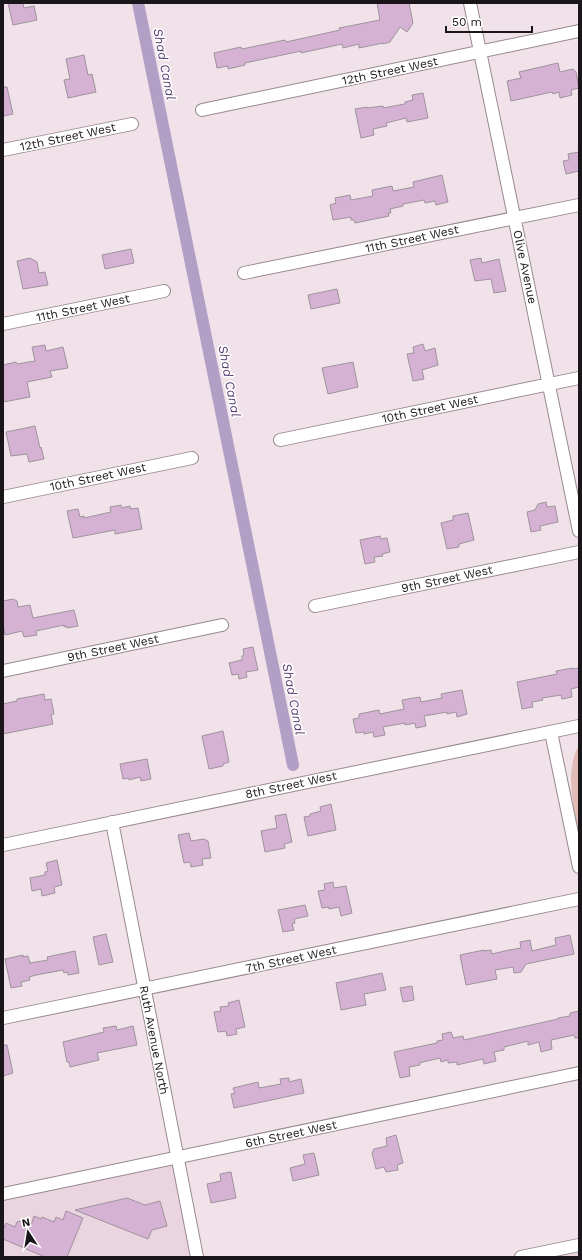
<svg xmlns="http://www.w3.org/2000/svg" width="582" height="1260" viewBox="0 0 582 1260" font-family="'Work Sans',sans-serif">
<rect width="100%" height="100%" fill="#f1e2e9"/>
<path fill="#ead4df" d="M182,1163L204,1257H3V1198Z
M579,1244V1257H517Z"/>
<path fill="#e2bdb8" d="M579,745V833C574,811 567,780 574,757C575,753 577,749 579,745Z"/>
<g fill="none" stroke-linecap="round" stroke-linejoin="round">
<path stroke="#b29fc6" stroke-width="12" d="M138,3L293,765"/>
</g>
<path fill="#d5b2d4" stroke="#9e939d" d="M8,3H23L24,8L34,6L37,20L13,25Z
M377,3H409L413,23L407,32L400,27L390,42L383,44V43L359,48V44L343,48L342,44L301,53V51L245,63V65L228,69V66L217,68L214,53L241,47L242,49L285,40L286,42L340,30L339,28L380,20Z
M84,55L88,75L92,74L96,92L68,98L64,80L70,79L66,59Z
M558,63L560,72L573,69L576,72L579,88L571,90L572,95L560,98L559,92L553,94L552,92L511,101L507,81L521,78L519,72Z
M3,87H7L13,114L3,116Z
M423,93L428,118L407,122L406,118L386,123L387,126L373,129L374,135L361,138L355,109L367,107V108L383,106V108L405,104V102L413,100L412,95Z
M579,152V171L566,174L563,161L569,160L568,154Z
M442,175L448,202L436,205L435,201L425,203L424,200L403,204V206L390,209L391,213H388L389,216L355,223L354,220H351V217L333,220L330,205L336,203L335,198L350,195L351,200L373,196L372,190L392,186L393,191L414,187L413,182Z
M131,249L134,263L105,269L102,255Z
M30,258L37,262L39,273L45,272L48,285L23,289L17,261Z
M481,258L482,263L499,259L506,291L494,293L491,279L475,281L470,260Z
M337,289L340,303L311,309L308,295Z
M423,344L425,351L435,348L438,365L422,370L424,379L413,381L407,354L414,353L413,347Z
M45,345L46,351L63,347L68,368L50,371L52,377L27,382L30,397L3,402V365L16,362L17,364L35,361L32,347Z
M353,362L358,387L328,394L322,368Z
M35,426L40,448L41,447L44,459L29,462L27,454L11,456L6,432Z
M546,502L547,507L555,506L558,522L540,526L541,530L531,532L527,512L535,510L538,504Z
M121,505L122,508L130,506L131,509L138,508L142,529L115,534V530L73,538L67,511L78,509L80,517L84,516V518L111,512L110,507Z
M468,513L474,540L459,544V547L447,549L441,523L453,520V516Z
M380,536L381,539L387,538L390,552L382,554L383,556L374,557L375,562L365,564L360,540Z
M13,599L17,601L18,607L30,605L33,618L74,610L78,626L67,628V626L64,627V625L36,631L37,635L24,637L22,631L5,635L3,624V601Z
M253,647L258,670L246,672L247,677L239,679L238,674L232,675L229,663L242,660V656L244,655L243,649Z
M573,668V669L579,668V687L571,689L572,697L562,699L561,695L542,698L543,700L532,702L533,707L522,709L517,682L557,674L556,671Z
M462,690L467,714L457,717L456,712L447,714V712L424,716L426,726L416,728L415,723L405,725V723L383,727L385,735L374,737L373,732L364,734V732L356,733L353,719L359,718V714L379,710L380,714L404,709L402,700L420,697L421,702L442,698L441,694Z
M44,694L45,700L51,699L54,714L51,715L53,724L3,734V704L17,701V699Z
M223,731L229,762L223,764V766L209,769L202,736Z
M147,759L151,779L141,781L140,777L129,780V778L123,779L120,764Z
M331,804L336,830L308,836L304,817L310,816V814L321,811L320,807Z
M286,814L292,842L284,844L285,848L265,852L261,831L277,828L275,816Z
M189,833L191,841L204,839L208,841L211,858L202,859L203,865L191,867L190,862L184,863L178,835Z
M57,860L62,885L54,887L55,893L42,896L41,889L32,891L30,878L45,875V872L48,871L46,863Z
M333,882L334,888L346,886L352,913L341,916L339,907L329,909V907L322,908L318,891L325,890L324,884Z
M305,905L308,916L294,919L295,923L292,924L294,930L283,932L278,910Z
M106,934L113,962L99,965L93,937Z
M570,935L574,954L526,964L521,972L514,973L513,967L495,970L497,979L466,985L460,955L484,950V951L491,950L492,954L509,950L521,948L520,942L530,940L532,951L556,945L555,938Z
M75,951L79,973L68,975V972L64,973L63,970L36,975L29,977L30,980L21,982L22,986L11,988L5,959L23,955V957L28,956L30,963L48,960L47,957Z
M382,973L386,990L364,994L366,1005L341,1010L336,983Z
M412,986L414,1000L403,1002L400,988Z
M239,1000L245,1027L236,1029L237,1034L227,1036L226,1031L218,1032L214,1012L221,1011L220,1007L229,1006L228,1003Z
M579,1011V1038H575L574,1035L551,1040L552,1049L541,1052L539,1042L528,1045V1041L504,1047V1050L494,1052L496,1061L484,1064L483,1059L457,1065V1062L448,1063V1060L441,1062L440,1058L419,1063L420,1065L409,1067L410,1076L400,1078L394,1052L437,1043V1041L443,1040L442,1034L451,1032L453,1038L463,1036L464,1040L558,1019V1018L570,1016V1013Z
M116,1026L117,1030L133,1026L137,1045L97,1053L99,1060L70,1067L69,1062H67L63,1042L104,1032L103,1028Z
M3,1045H7L13,1073L3,1076Z
M289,1078V1082L301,1079L304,1093L234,1108L231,1094L235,1093L233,1088L258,1082L259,1088L281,1084L280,1079Z
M396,1135L403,1163L397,1165L398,1170L386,1172L384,1167L376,1169L372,1153L374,1149L387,1146L386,1138Z
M314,1153L319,1175L293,1181L290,1168L305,1164L303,1155Z
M231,1172L236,1198L211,1203L207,1184L221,1181L220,1174Z
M127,1198L145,1205L160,1201L167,1226L152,1230L148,1239L75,1210Z
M66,1211L83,1218L67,1257H45L3,1239V1230L6,1223L15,1227L17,1222L24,1220L32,1223L34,1216L41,1219L42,1217L54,1222L56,1217L63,1220Z"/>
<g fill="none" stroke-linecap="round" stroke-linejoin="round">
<defs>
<path id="minor" d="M470,3L579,531
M202,110L579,31
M3,150L132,124
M244,273L579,205
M3,324L164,291
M280,440L579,378
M3,497L192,458
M315,606L579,552
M3,671L222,625
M551,732L579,867
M112,822L197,1257
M3,845L579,726
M3,1018L579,899
M3,1194L579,1073
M521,1257L579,1245"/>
</defs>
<use href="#minor" stroke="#978990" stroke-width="14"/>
<use href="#minor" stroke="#fff" stroke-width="12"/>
</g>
<g text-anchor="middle" stroke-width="3" stroke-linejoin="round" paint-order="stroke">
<g font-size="12" fill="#1a1518" stroke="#fff">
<text transform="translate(390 71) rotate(-12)" y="4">12th Street West</text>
<text transform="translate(68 137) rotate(-12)" y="4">12th Street West</text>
<text transform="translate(412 239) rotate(-12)" y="4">11th Street West</text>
<text transform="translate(525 267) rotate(78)" y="4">Olive Avenue</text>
<text transform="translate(83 308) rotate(-12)" y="4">11th Street West</text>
<text transform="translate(430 409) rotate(-12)" y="4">10th Street West</text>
<text transform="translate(98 477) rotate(-12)" y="4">10th Street West</text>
<text transform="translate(447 579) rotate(-12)" y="4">9th Street West</text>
<text transform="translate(113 648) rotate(-12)" y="4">9th Street West</text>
<text transform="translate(291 785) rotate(-12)" y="4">8th Street West</text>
<text transform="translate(291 959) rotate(-12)" y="4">7th Street West</text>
<text transform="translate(154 1040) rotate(79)" y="4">Ruth Avenue North</text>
<text transform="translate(291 1134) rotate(-12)" y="4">6th Street West</text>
</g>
<g font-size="13" font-style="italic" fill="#5a3f73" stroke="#fff">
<text transform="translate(165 64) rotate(79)" y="5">Shad Canal</text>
<text transform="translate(230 381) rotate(79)" y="5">Shad Canal</text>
<text transform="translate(294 699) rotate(79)" y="5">Shad Canal</text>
</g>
</g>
<rect width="582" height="1260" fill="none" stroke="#1a1518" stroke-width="8"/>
<g transform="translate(28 1232) rotate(348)" stroke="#ffffff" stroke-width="3" paint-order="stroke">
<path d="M0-3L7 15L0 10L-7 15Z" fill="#1a1518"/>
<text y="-6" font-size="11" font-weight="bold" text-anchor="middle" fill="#1a1518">N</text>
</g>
<path d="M446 26v6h86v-6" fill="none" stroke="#1a1518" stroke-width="2"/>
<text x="452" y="26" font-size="12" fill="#1a1518" stroke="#ffffff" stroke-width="3" paint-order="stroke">50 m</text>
</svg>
